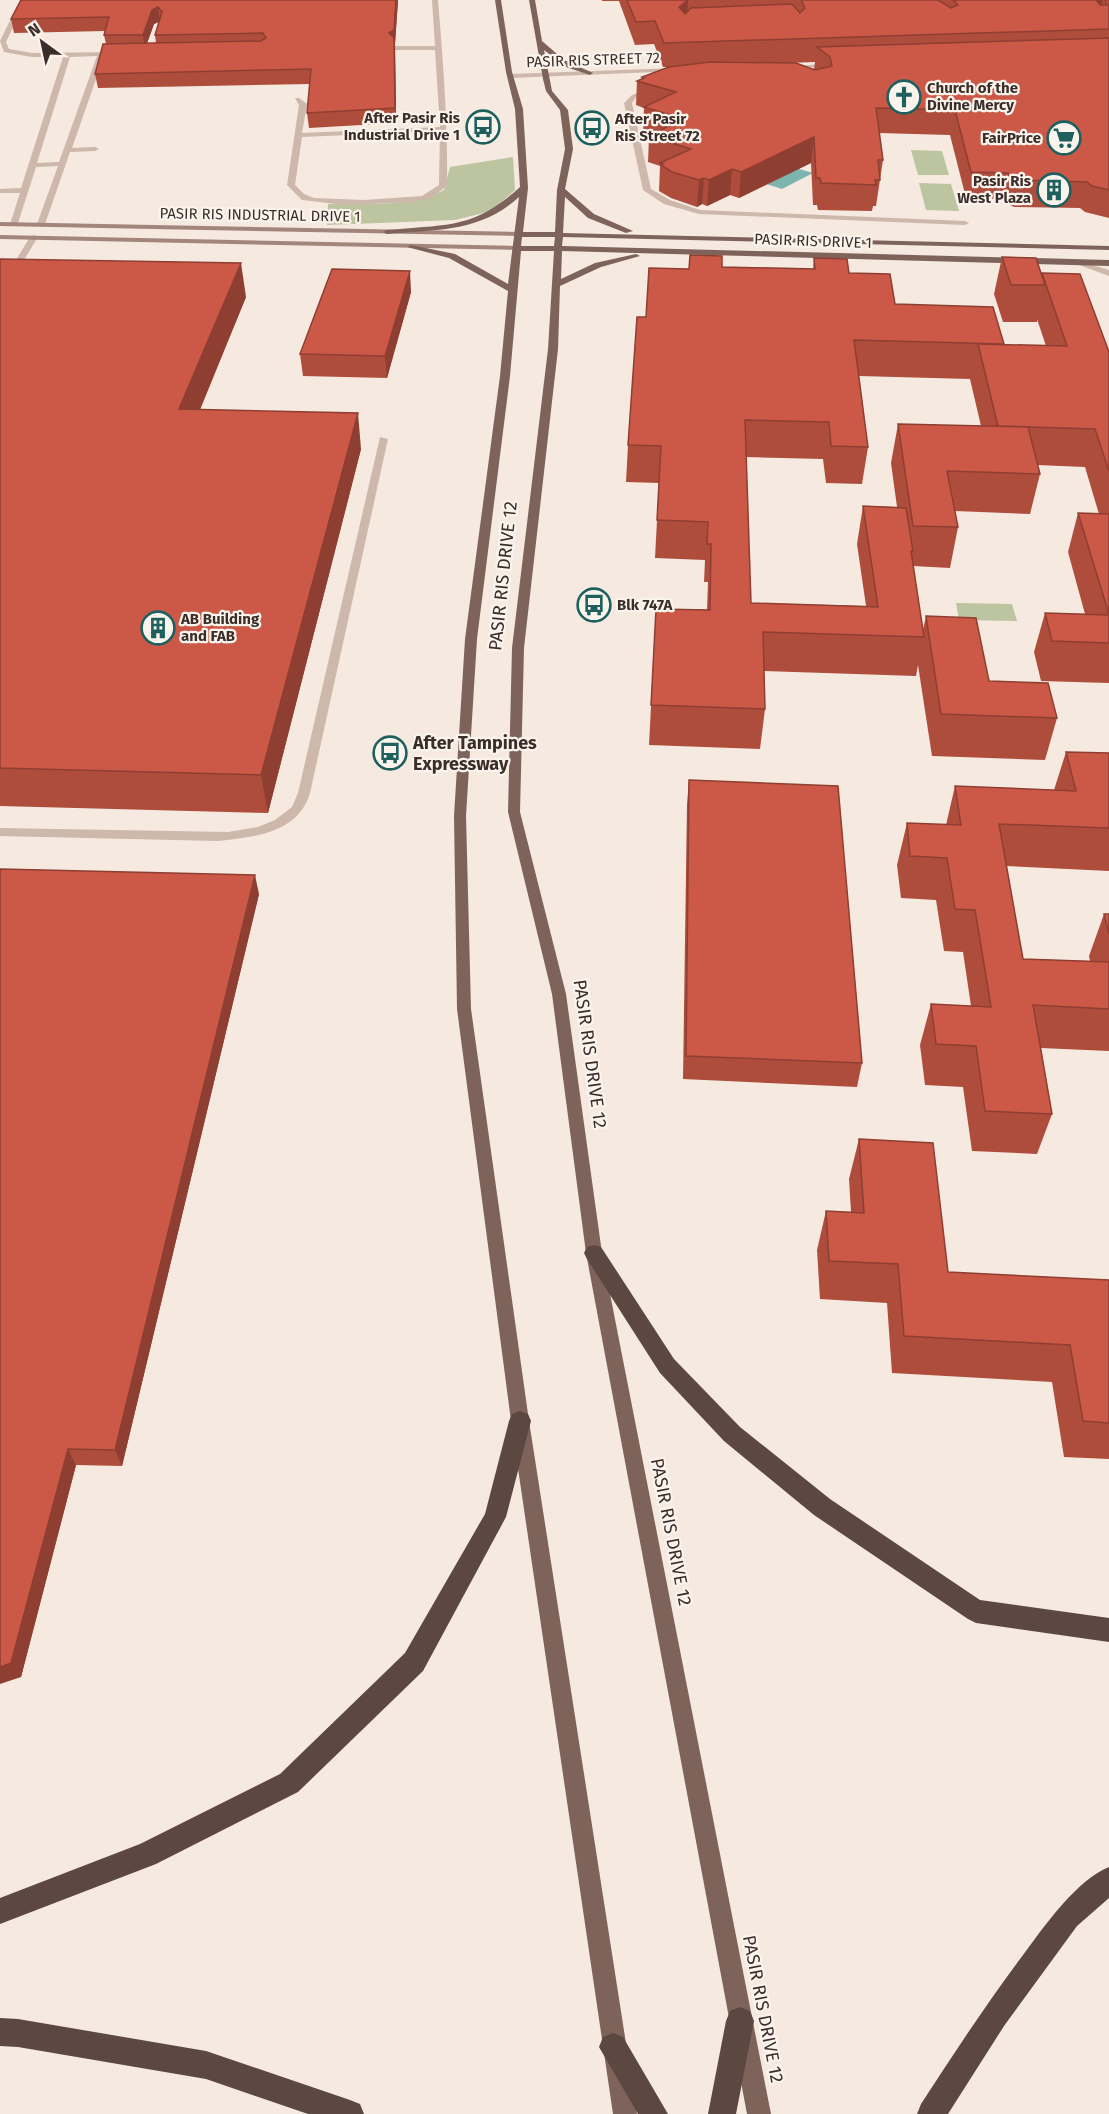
<svg xmlns="http://www.w3.org/2000/svg" width="1109" height="2114" viewBox="0 0 1109 2114" font-family="'Fira Sans',sans-serif">
<rect width="100%" height="100%" fill="#f5e9e0"/>
<path fill="#bcc59f" d="M911,150L942,151L949,175H918Z
M513,157L515,190L491,211L455,220L327,225L328,204C366,203 410,208 444,190L450,167Z
M919,183L951,184L959,211L926,210Z
M956,603L1012,604L1017,621L959,620Z"/>
<path fill="#7db4b0" d="M782,164L813,173L782,189L751,179Z"/>
<g fill="none" stroke-linecap="round" stroke-linejoin="round">
<path fill="#ceb7ab" fill-rule="evenodd" d="M20,0H26L6,42L9,49L32,53L120,52L123,54L104,56L72,148L95,147L99,149L95,151L70,152L45,224L41,226L37,224L58,166L36,167L17,226L10,224L20,193H0V189L21,188L63,57H32L4,52L0,41ZM97,56L59,162L37,163L70,57Z
M432,0H438C443,61 448,123 447,186L431,198L414,202L345,205L302,200L287,185L299,105L295,98H299L307,104L302,133L440,127L435,50H395L392,48L395,46H435ZM440,131L439,185L422,196L364,200L314,198L304,194L295,185L302,137Z
M654,86L656,89L636,97L632,103L651,189L670,200L700,210L965,221L969,223L965,225L699,214L664,204L643,190L624,103L632,95Z
M34,235L38,237L19,268L12,270L11,268L30,237Z
M380,437L388,439L310,793C298,833 255,837 218,841L0,836V828L228,832L258,827L275,820L292,807L298,793Z"/>
<path fill="#ceb7ab" fill-rule="evenodd" d="M834,63L836,66L786,69L783,67Z
M678,68L680,71L510,78L507,76L510,74Z
M1079,261L1109,270V276L1079,265Z"/>
<path fill="#a2867c" fill-rule="evenodd" d="M0,222L519,232L523,234L519,236L0,226Z
M0,235L517,246L521,248L517,250L0,239Z"/>
<path fill="#7e635b" fill-rule="evenodd" d="M495,0H501L512,72L523,109L528,188L523,232H555L557,190L565,149L560,110L546,91L543,79L529,0H535L542,41L564,60L593,73L590,75L566,67L544,50L552,91L568,110L573,149L565,189L594,214L633,231L626,233L588,218L565,197L563,233L1109,246V250L563,237L562,246L1109,260V266L562,251L561,279L595,263L636,254L640,256L601,267L560,286L558,349L524,648L520,812L566,994L602,1253L771,2114H747L586,1253L552,994L508,812L512,648L548,349L554,251H521L510,376L477,639L466,816L471,1009L529,1421L637,2114H613L511,1421L457,1009L454,816L465,639L500,376L508,291L449,258L407,247L411,245L455,254L508,284L519,197C479,233 437,229 387,234L383,232L387,230C446,224 473,230 520,187L515,109L506,72ZM522,237H555L554,246H521Z"/>
<path fill="#5d4741" fill-rule="evenodd" d="M594,1245L601,1247L674,1359L740,1427L830,1499L980,1600L1109,1618V1642L976,1623L968,1619L814,1515L724,1441L660,1373L587,1259L584,1253L587,1247Z
M520,1411L528,1414L531,1421L506,1517L423,1671L298,1792L156,1864L0,1924V1898L140,1844L280,1774L405,1653L485,1514L509,1421L512,1414Z
M1109,1867V1898L1077,1926L1004,2026L948,2114H917L921,2104C955,2052 988,2001 1026,1951C1046,1924 1077,1880 1109,1867Z
M740,2007L750,2011L754,2021L736,2114H708L726,2021L730,2011Z
M0,2018L18,2019L206,2051L350,2100L360,2104L364,2114H308L206,2079L18,2047L0,2046Z
M613,2033L623,2037L668,2114H638L599,2047L603,2037Z"/>
</g>
<path fill="#af4d3d" fill-rule="evenodd" d="M21,0H398L395,44L396,123L309,128L307,113L310,84L98,88L95,74L106,44L104,35L105,31L14,33L11,19ZM159,22L155,35L156,43H147L154,24Z
M602,0H1109V218L1085,212L1080,208L1014,207L1004,202L1003,199L966,198L950,135L879,133L883,160L876,206H873L872,211L818,210L817,205H813L811,163L739,198L730,195L707,206L702,204L697,207L671,198L659,191L660,166L648,162L649,136L651,135L643,132L644,108L636,105L637,81L642,79V77L668,67H663L654,44L635,45L619,1H602ZM815,62L814,69L787,63Z
M1002,257L1041,275L1042,273L1109,352V683L1041,681L1034,652L1045,613L1085,614L1068,552L1078,513L1099,514L1085,467L1037,465L1040,474L1030,514L955,511L958,527L950,568L913,566L923,630L926,616L989,681L1057,718L1045,760L932,756L918,665L916,676L764,671L765,709L760,749L649,745L656,609L707,610L708,582H704L705,560L655,558L659,483L626,482L628,445L646,317L689,269L722,267L813,269L814,258L849,273L895,304L1003,345L1046,346L1037,319V322H1003L994,294ZM859,376L970,379L981,426L898,424L891,463L897,507L863,506L857,544L866,606L751,603L746,457L823,459L826,483L862,484L868,447Z
M0,259L246,297L200,410L361,449L268,813L0,806Z
M411,292L387,378L303,376L300,354Z
M1066,752L1109,753V871L1006,866L1023,959L1090,961L1089,956L1104,914H1109V1051L1041,1048L1052,1114L1037,1154L972,1151L963,1087L925,1085L920,1045L931,1004L971,1006L963,952L944,951L936,900L901,898L897,865L907,823L946,825L955,786L1054,790Z
M689,780L862,1063L857,1087L683,1079L687,804Z
M0,869L259,894L122,1466L76,1465L21,1677Z
M859,1139L948,1272L1109,1280V1459L1064,1457L1052,1382L892,1373L887,1303L820,1299L817,1250L826,1211L851,1212L849,1179Z"/>
<path fill="#8f3e32" d="M396,0H398L395,44L396,123L389,33Z
M688,0L687,23L679,7Z
M1090,0H1103L1100,10Z
M158,7L160,21L154,24L145,49L143,35L152,10Z
M814,137L811,163L739,198L741,172Z
M732,169L730,195L707,206L709,180Z
M704,178L702,204L697,207L699,180Z
M241,263L246,297L185,445L179,409Z
M410,271L411,292L387,378L385,356Z
M358,413L361,449L268,813L261,775Z
M255,875L259,894L122,1466L115,1450Z
M68,1449L76,1465L21,1677L0,1684V1667Z"/>
<path fill="#cc5947" stroke="#8f3e32" stroke-width="1.5" d="M21,0H396L394,30L389,33L394,38L395,108L307,113L311,69L95,74L103,44L261,41L266,38L263,33L155,35L162,12L158,7L152,10L143,35H104L109,17L11,19Z
M627,0H688L679,7L685,14L691,8L792,4L800,13L805,8L801,0H938L951,8L958,5L953,0H1096L1100,5H1107L1105,0H1109V29L664,43L655,21L636,22Z
M1109,38V190L1092,186L1087,182L1020,180L1009,176L1008,173L971,172L955,110L876,108L883,160H878L880,180H875L876,185L821,183L820,178H816L814,137L741,172L732,169L709,180L704,178L699,180L672,172L661,165L663,164L660,163L691,149L649,136L683,119L644,107L676,92L637,81L644,78L642,77L669,67L710,62L796,63L815,70L832,66L830,57L817,47Z
M690,255L722,256V267L815,269L814,258L847,259L849,273L890,274L895,304L993,307L1004,344L854,340L868,447L831,446L829,422L745,420L751,603L878,607L863,506L906,508L913,551H911L924,637L763,632L765,709L651,705L656,609L710,610L711,544H707L708,522L657,520L661,446L628,445L637,317H646L649,268L689,269Z
M1002,257L1036,258L1045,285H1011Z
M0,259L241,263L179,409L358,413L261,775L0,768Z
M332,269L410,271L385,356L300,354Z
M1042,273L1080,274L1109,352V471L1095,429L998,426L978,344L1067,346Z
M898,424L1028,427L1040,474L947,471L958,527L913,526Z
M1078,513L1109,514V614Z
M1045,613L1109,615V643L1052,641Z
M926,616L976,618L989,681L1048,683L1057,718L941,714Z
M1066,752L1109,753V828L999,824L1023,959L1109,962V1009L1033,1005L1052,1114L985,1111L976,1046L936,1044L931,1004L991,1007L975,910L955,909L947,858L910,856L907,823L961,825L955,786L1076,791Z
M689,780L838,786L862,1063L686,1056Z
M0,869L255,875L115,1450L68,1449L11,1663L0,1667Z
M1104,914H1109V934Z
M859,1139L933,1143L948,1272L1109,1280V1423L1083,1421L1070,1345L904,1336L898,1264L829,1261L826,1211L864,1213Z"/>
<defs>
<symbol id="church-ring" viewBox="-11 -11 22 22"><circle r="9.5" fill="#fbf4ed" stroke="#1d605e" stroke-width="1.5"/><path d="M-1.2-6h2.4v3.5h3.3v2.4h-3.3V6h-2.4V-.1h-3.3v-2.4h3.3Z" fill="#1d605e"/></symbol>
<symbol id="bus-ring" viewBox="-11 -11 22 22"><circle r="9.5" fill="#fbf4ed" stroke="#1d605e" stroke-width="1.5"/><path d="M-5-6H5V4H4V6H2V4H-2V6H-4V4H-5ZM-3.5-4V0h7V-4ZM-3.5 1.2v1.5H-2V1.2ZM2 1.2v1.5H3.5V1.2Z" fill="#1d605e"/></symbol>
<symbol id="supermarket-ring" viewBox="-11 -11 22 22"><circle r="9.5" fill="#fbf4ed" stroke="#1d605e" stroke-width="1.5"/><path d="M-6-5.5h2.5l.6 2H6L4.5 2H-2.5L-4.4-4H-6ZM-1.5 3.2a1.3 1.3 0 1 0 .1 0ZM3 3.2a1.3 1.3 0 1 0 .1 0Z" fill="#1d605e"/></symbol>
<symbol id="building-ring" viewBox="-11 -11 22 22"><circle r="9.5" fill="#fbf4ed" stroke="#1d605e" stroke-width="1.5"/><path d="M-4-6H4V6H1V3H-1V6H-4ZM-2.5-4.3h1.7v1.8h-1.7ZM.8-4.3h1.7v1.8H.8ZM-2.5-1h1.7V.8h-1.7ZM.8-1h1.7V.8H.8Z" fill="#1d605e"/></symbol>
</defs>
<g fill-rule="evenodd">
<use href="#church-ring" x="885" y="78" width="38" height="38"/>
<use href="#bus-ring" x="464" y="108" width="38" height="38"/>
<use href="#bus-ring" x="573" y="109" width="38" height="38"/>
<use href="#supermarket-ring" x="1045" y="119" width="38" height="38"/>
<use href="#building-ring" x="1035" y="171" width="38" height="38"/>
<use href="#bus-ring" x="575" y="586" width="38" height="38"/>
<use href="#building-ring" x="139" y="609" width="38" height="38"/>
<use href="#bus-ring" x="371" y="734" width="38" height="38"/>
</g>
<g text-anchor="middle" stroke-width="4.5" stroke-linejoin="round" paint-order="stroke">
<g font-size="15" fill="#3b2e2a" stroke="#fbf4ed">
<text transform="translate(593 60) rotate(-2)" y="5">PASIR RIS STREET 72</text>
<text transform="translate(260 215) rotate(1)" y="5">PASIR RIS INDUSTRIAL DRIVE 1</text>
<text transform="translate(813 241) rotate(2)" y="5">PASIR RIS DRIVE 1</text>
</g>
<g font-size="15" font-weight="bold" fill="#3b2e2a" stroke="#fbf4ed" text-anchor="start">
<text x="927" y="93">Church of the<tspan x="927" dy="17">Divine Mercy</tspan></text>
<text x="460" y="123" text-anchor="end">After Pasir Ris<tspan x="460" dy="17">Industrial Drive 1</tspan></text>
<text x="615" y="124">After Pasir<tspan x="615" dy="17">Ris Street 72</tspan></text>
<text x="1041" y="143" text-anchor="end">FairPrice</text>
<text x="1031" y="186" text-anchor="end">Pasir Ris<tspan x="1031" dy="17">West Plaza</tspan></text>
<text x="617" y="610">Blk 747A</text>
<text x="181" y="624">AB Building<tspan x="181" dy="17">and FAB</tspan></text>
</g>
<g font-size="18" fill="#3b2e2a" stroke="#fbf4ed">
<text transform="translate(503 576) rotate(-84)" y="6">PASIR RIS DRIVE 12</text>
<text transform="translate(590 1054) rotate(82)" y="6">PASIR RIS DRIVE 12</text>
<text transform="translate(671 1532) rotate(79)" y="6">PASIR RIS DRIVE 12</text>
<text transform="translate(763 2009) rotate(79)" y="6">PASIR RIS DRIVE 12</text>
</g>
<g font-size="18" font-weight="bold" fill="#3b2e2a" stroke="#fbf4ed" text-anchor="start">
<text x="413" y="749">After Tampines<tspan x="413" dy="21">Expressway</tspan></text>
</g>
</g>
<g transform="translate(42 42) rotate(327)" stroke="#fbf4ed" stroke-width="4.5" paint-order="stroke">
<path d="M0-4.5L10 22L0 15L-10 22Z" fill="#3b2e2a"/>
<text y="-9" font-size="16" font-weight="bold" text-anchor="middle" fill="#3b2e2a">N</text>
</g>
</svg>
